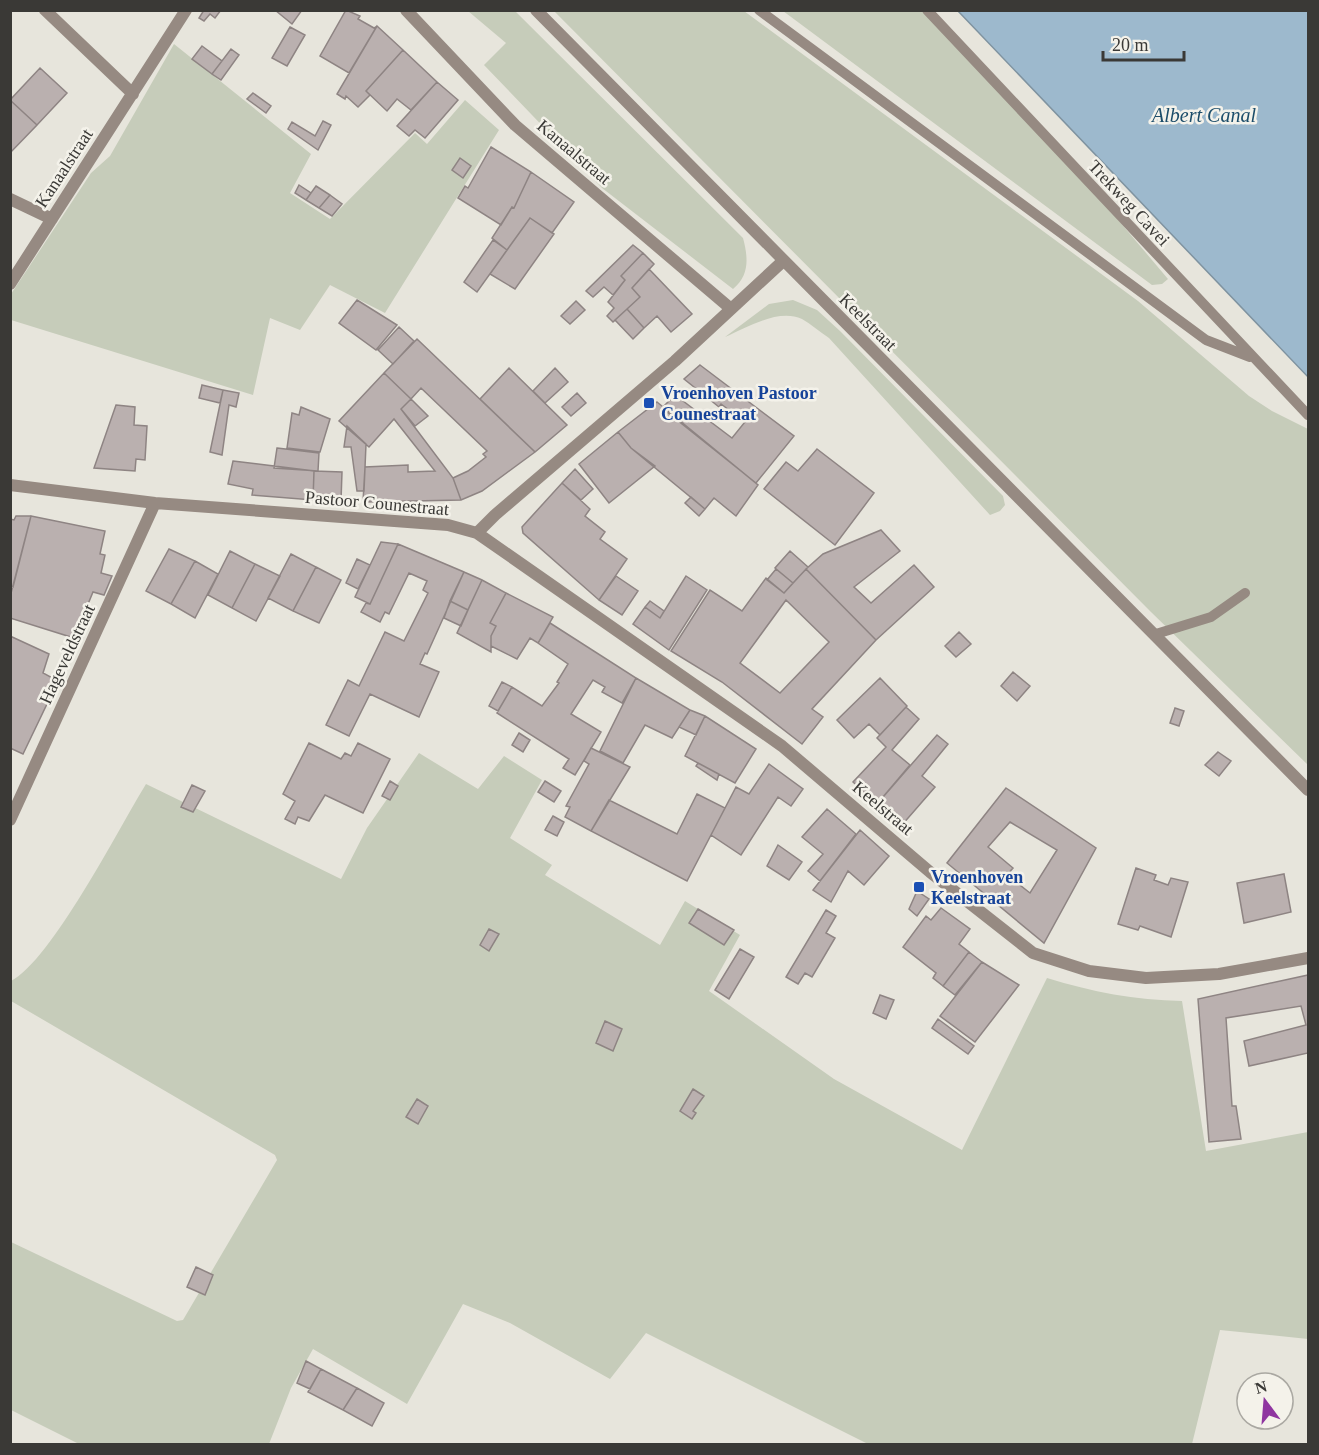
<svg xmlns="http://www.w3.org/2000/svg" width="1319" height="1455" viewBox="0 0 1319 1455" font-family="'Times New Roman',serif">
<rect width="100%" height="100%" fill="#e7e5dc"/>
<path fill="#c6ccba" d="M468,11H515L743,238C748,257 750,275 733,289L602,188L484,65L506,43Z
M554,11H744L1138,301L1249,396L1272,411L1308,429V765L1151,612Z
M783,11H922L1103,202L1168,279L1162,284L1152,285Z
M174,44L311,154L290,193L330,219L415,133L427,144L465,100L499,130L385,313L330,285L300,330L270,318L253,395L11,320V294L91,173L110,156Z
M793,300L817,310L840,331L1003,496L1005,505L1000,511L990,515L829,338C820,332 811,324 802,319C778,308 746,328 725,337L769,304Z
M419,753L478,789L504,756L542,780L510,838L552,865L545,875L660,945L685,901L740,935L709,991L834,1079L962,1150L1047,978C1092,992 1135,1000 1182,1001L1206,1151L1308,1132V1339L1220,1330L1192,1444H868L646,1333L610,1379L510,1323L463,1304L407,1404L313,1349L291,1388L269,1444H79L11,1410V1242L177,1321L183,1320L277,1160L275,1155L11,1001V981C51,961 119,828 146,784L341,879L367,828Z"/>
<path fill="#9db9cd" stroke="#7f93a0" stroke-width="1.5" d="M958,11H1308V377Z"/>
<path fill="#bab0af" stroke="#8e8483" stroke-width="1.5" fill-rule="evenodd" d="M204,10H221L215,18L210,14L204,21L199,18Z
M275,10H302L292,24Z
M346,10L360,16L358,19L374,28L377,26L349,73L320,56Z
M377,26L403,50L366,91L370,95L358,107L346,96L345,99L337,94Z
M290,27L305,35L287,66L272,58Z
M202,46L222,61L212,74L192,59Z
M231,49L239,55L221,80L212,74Z
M403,50L437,82L411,110L397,99L387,111L366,91Z
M40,68L67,93L37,125L10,100Z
M437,82L458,100L425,138L415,130L409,136L397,126Z
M253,93L271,106L266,113L247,99Z
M10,100L37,125L10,153Z
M323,121L331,125L318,150L288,129L292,122L315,136Z
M491,147L531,172L514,208L512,207L501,225L458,198L465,186L468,188Z
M460,158L471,166L463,178L452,170Z
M531,172L574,202L552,233L530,218L507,250L492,238L512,207L514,208Z
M299,185L311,193L306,200L295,193Z
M316,186L330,195L319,208L306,200Z
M330,195L342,204L332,216L319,208Z
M530,218L554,234L515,289L490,274Z
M493,240L507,250L477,292L464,282Z
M633,245L643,253L621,276L625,280L613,295L604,287L593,297L586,291Z
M643,253L654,264L632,288L640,297L613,322L607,316L614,308L608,302L625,280L621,276Z
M649,269L692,314L671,332L657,316L644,328L627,309L640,297L632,288Z
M357,300L397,325L376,350L339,323Z
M576,301L585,310L570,324L561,316Z
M627,309L644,328L633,339L615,320Z
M399,327L414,341L393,364L378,350Z
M417,339L535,452L482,491L461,500L453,478L468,471L486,457L483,454L487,451L421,388L411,399L384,373Z
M700,365L794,436L756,483L662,408L675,395L732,438L745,422L721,404L719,407L684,379Z
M509,368L567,425L535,452L480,399Z
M555,368L568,382L545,403L533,391Z
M384,373L411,399L401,409L453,478L461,500L363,502L365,467L408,465V472L435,471L394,419L369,447L339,421Z
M202,385L223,390L220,403L199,398Z
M223,390L239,393L236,407L229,405L222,455L210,452Z
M577,393L586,403L571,416L562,407Z
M411,399L428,416L415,426L401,409Z
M657,402L758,485L736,516L714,498L705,509L631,448L618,432Z
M116,405L135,407L134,425L147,426L145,460L136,459L135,471L94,468Z
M301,407L330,419L320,452L287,448L292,413L299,415Z
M347,426L366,444L364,491H357L351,447H344Z
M618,432L631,448L655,466L609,503L579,464Z
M277,448L319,453L318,471L274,468Z
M817,449L874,493L835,545L764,489L786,462L798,471Z
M233,461L314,471L313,500L252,495L253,489L228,484Z
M575,469L593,489L581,500L562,483Z
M314,471L342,472L341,501L313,500Z
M562,483L590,509L585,516L605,532L600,539L627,559L599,600L523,533L522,527Z
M691,497L705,509L699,516L685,503Z
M16,516H31L13,587L10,586V519L14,520Z
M31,516L105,531L100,554L105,555L101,573L112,576L104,595L93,592L74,638L10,618V597Z
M881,530L900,551L854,587L871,603L914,565L934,587L876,640L806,569L823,554Z
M381,542L398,544L370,604L355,597Z
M398,544L464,572L427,654L425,653L420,664L439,672L419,717L370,694L349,736L326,725L348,680L359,686L385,632L404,641L428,593L423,590L427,581L409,573L389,614L385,612L380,622L361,612L366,603L370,604Z
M169,549L195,561L171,604L146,591Z
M230,551L255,564L232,608L208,595Z
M790,551L808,567L793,583L775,568Z
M291,554L316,567L293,611L268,598Z
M357,559L370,565L358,589L346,583Z
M195,561L218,574L195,618L171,604Z
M255,564L280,576L256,621L232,608Z
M316,567L341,580L319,623L293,611Z
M776,569L793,583L784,593L767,580Z
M806,569L876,640L812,709L823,717L802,744L722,682L671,651L710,590L742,611L766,578L784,593ZM786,600L829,642L780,693L740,663Z
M464,572L482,580L468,610L450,601Z
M616,576L638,591L622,615L599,600Z
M686,576L707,590L669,650L633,624L645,607L660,618Z
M482,580L506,593L490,623L496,626L491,636V652L457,633Z
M506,593L553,617L538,643L530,638L517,659L491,646V636L496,626L490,623Z
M450,601L468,610L461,626L444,618Z
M650,601L664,611L660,618L645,607Z
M550,623L636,678L622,703L602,692L605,687L593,680L571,714L601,732L575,775L563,768L569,759L497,713L512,687L542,706L559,683L557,682L568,664L538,643Z
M959,632L971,644L956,657L945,646Z
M10,636L49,654L43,673L58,681L23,754L10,748Z
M1013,672L1030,686L1017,701L1001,686Z
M636,678L690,710L672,738L645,725L623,763L600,751Z
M880,678L907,706L880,735L869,724L854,738L837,720Z
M502,682L512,687L498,711L489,706Z
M906,707L919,719L892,750L910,765L877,804L853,782L886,747L877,738Z
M1175,708L1184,711L1179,726L1170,723Z
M690,710L705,716L696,735L679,727Z
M705,716L756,749L735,783L685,756Z
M519,733L530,740L523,752L512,745Z
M937,735L948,744L922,776L935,787L902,825L877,804Z
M309,743L341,759L345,753L351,756L358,743L390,759L363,813L325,795L309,821L298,817L295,824L285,819L295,801L283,794Z
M591,748L630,767L591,831L565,817L570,807L566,806L589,764L584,761Z
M1218,752L1231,761L1219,776L1205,765Z
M698,763L719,774L717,780L696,766Z
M769,764L803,789L791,806L778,797L741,855L711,835L736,787L749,794Z
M390,781L398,786L390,800L382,796Z
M545,781L561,791L554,802L538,792Z
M192,785L205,791L193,812L181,807Z
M1006,788L1096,848L1044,943L947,863ZM1010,822L1057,850L1030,893L1007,875L1013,868L988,847Z
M697,794L725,808L687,881L591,831L609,800L677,834Z
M827,809L856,834L820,881L808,871L823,854L802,837Z
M553,816L564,822L557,836L545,830Z
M860,830L889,856L864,885L848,871L831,902L813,890Z
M778,845L802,862L789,880L767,866Z
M1136,868L1156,875L1154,880L1168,885L1171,878L1188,882L1171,937L1140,926L1138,930L1118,924Z
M1284,874L1291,912L1244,923L1237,883Z
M917,891L929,899L917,916L909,909Z
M941,908L970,929L959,944L969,952L943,986L933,978L936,973L903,947L926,916L931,920Z
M698,909L734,930L724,945L689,923Z
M826,910L836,916L826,933L835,938L812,977L805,973L798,984L786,977Z
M489,929L499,934L489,951L480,945Z
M740,949L754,957L729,999L715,990Z
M969,952L982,962L955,995L943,986Z
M982,962L1019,985L975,1042L940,1016Z
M1308,975V1053L1249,1066L1244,1041L1306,1025L1301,1006L1226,1018L1232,1106H1236L1241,1139L1209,1142L1198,999Z
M880,995L894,1000L886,1019L873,1013Z
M938,1019L974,1046L968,1054L932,1028Z
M605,1021L622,1029L613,1051L596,1043Z
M693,1089L704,1096L693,1111L696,1113L692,1119L680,1111Z
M417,1099L428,1106L418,1124L406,1117Z
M196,1267L213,1275L205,1295L187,1287Z
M306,1361L321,1369L310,1389L297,1383Z
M321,1369L357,1388L343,1410L308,1392Z
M357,1388L384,1403L372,1426L343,1410Z"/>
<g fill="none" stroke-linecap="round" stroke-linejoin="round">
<path stroke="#968a82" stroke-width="10" d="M759,10L1206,340L1250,357
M927,10L1308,415
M1156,634L1211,617L1245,593"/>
<path stroke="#968a82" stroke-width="12" d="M45,10L133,94
M406,10L515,125L730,308
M536,10L1308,790
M10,199L52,219
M10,284L186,10
M10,485L155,503L448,525L477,533L495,515L675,361L782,262
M477,533L782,746L930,872L1033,953L1089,971L1146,978L1219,974L1308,958
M10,820L155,503"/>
</g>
<g fill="#1a4fb4" stroke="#f4f2ea" stroke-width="2">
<rect x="643" y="397" width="12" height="12" rx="3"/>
<rect x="913" y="881" width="12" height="12" rx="3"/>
</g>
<g text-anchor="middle" stroke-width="5" stroke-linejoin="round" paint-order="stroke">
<g font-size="18" fill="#3a3936" stroke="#f4f2ea">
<text transform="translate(574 152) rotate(40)" y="6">Kanaalstraat</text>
<text transform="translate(64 168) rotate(-57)" y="6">Kanaalstraat</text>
<text transform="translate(1129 203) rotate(47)" y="6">Trekweg Cavei</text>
<text transform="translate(868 322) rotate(45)" y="6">Keelstraat</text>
<text transform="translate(377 503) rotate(5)" y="6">Pastoor Counestraat</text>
<text transform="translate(67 654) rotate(-65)" y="6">Hageveldstraat</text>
<text transform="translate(883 808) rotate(40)" y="6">Keelstraat</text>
</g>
<g font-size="18" font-weight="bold" fill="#164399" stroke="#f4f2ea" text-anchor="start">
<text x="661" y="399">Vroenhoven Pastoor<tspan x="661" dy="21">Counestraat</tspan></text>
<text x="931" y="883">Vroenhoven<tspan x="931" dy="21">Keelstraat</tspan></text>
</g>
<g font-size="20" font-style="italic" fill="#1c4d6a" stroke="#f4f2ea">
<text x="1204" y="122">Albert Canal</text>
</g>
</g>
<rect width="1319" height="1455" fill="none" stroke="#3a3936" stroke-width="24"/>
<g transform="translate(1265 1401) rotate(344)"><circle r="28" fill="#f4f2ea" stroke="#aaa8a2" stroke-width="1.5"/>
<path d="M0-4.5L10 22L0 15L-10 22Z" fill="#8f35a0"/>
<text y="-9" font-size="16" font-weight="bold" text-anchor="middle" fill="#3a3936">N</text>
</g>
<path d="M1103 51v9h81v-9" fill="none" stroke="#3a3936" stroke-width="3"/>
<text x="1112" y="51" font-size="18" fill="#3a3936" stroke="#f4f2ea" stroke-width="4.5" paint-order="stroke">20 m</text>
</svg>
